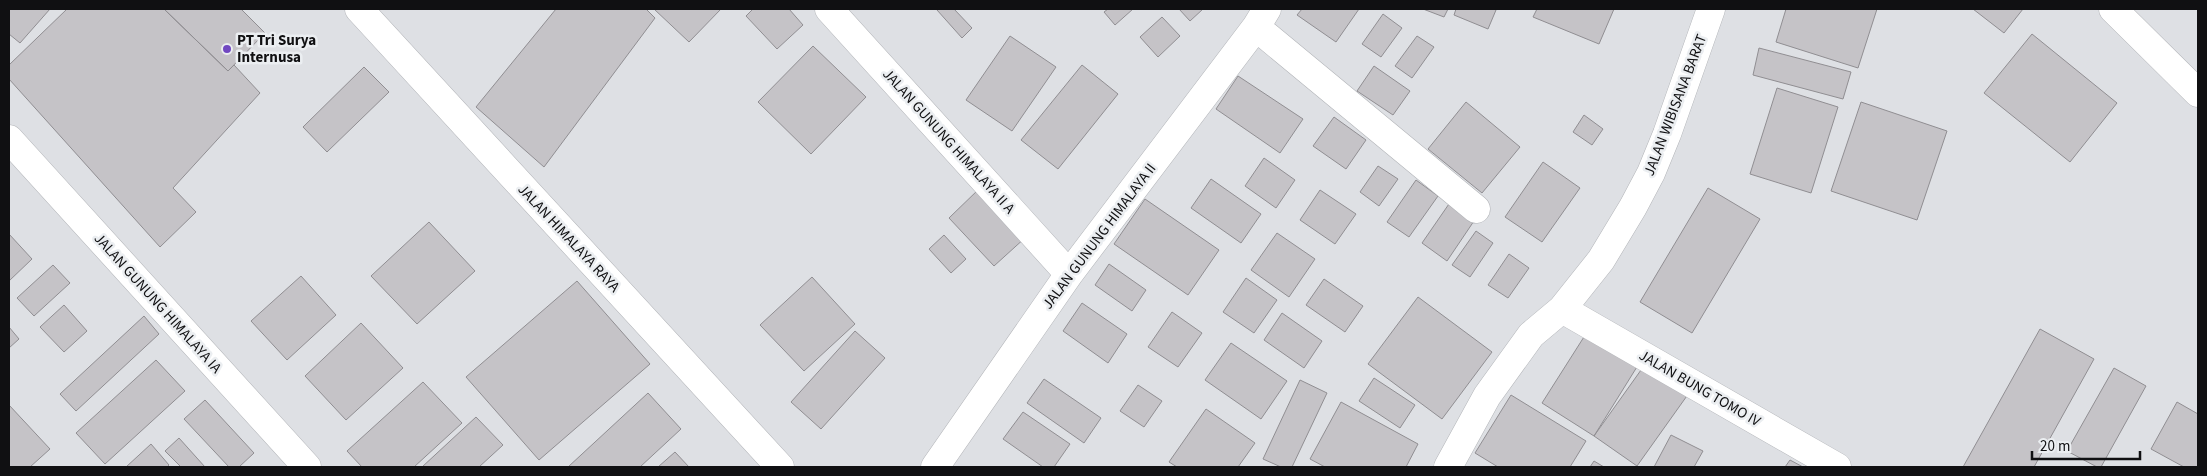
<svg xmlns="http://www.w3.org/2000/svg" width="2207" height="476" viewBox="0 0 2207 476" font-family="'Source Sans 3',sans-serif">
<rect width="100%" height="100%" fill="#dee0e4"/>
<path fill="#c5c3c7" stroke="#908e92" d="M9,9H50L20,43L9,34Z
M67,9H164L228,71L234,65L260,93L173,188L196,212L160,247L9,79V65Z
M164,9H241L265,33L228,71Z
M556,9H646L655,18L544,167L476,107Z
M654,9H721L689,42Z
M753,9H789L803,25L777,49L746,16Z
M939,9H954L972,28L962,38L937,10Z
M1108,9H1133L1115,25L1104,12Z
M1179,9H1203L1190,21Z
M1302,9H1359L1336,42L1297,15Z
M1423,9H1448L1444,17Z
M1456,9H1494L1496,10L1488,29L1454,15Z
M1537,9H1614L1599,44L1533,17Z
M1786,9H1877L1858,68L1776,42Z
M1973,9H2023L2004,33Z
M1383,14L1402,28L1381,57L1362,44Z
M1162,17L1180,36L1158,57L1140,37Z
M2032,34L2117,103L2070,162L1984,93Z
M1010,36L1056,67L1012,131L966,100Z
M1417,36L1434,47L1412,78L1395,66Z
M813,46L866,97L811,154L758,102Z
M1759,48L1851,72L1843,99L1753,75Z
M1082,65L1118,94L1058,169L1021,140Z
M1374,66L1410,91L1393,115L1357,91Z
M364,67L389,92L327,152L303,127Z
M1238,76L1303,119L1280,153L1216,109Z
M1777,88L1838,107L1811,193L1750,174Z
M1466,102L1520,147L1482,193L1428,149Z
M1861,102L1947,131L1917,220L1831,191Z
M1584,115L1603,129L1592,145L1573,132Z
M1334,117L1366,140L1346,169L1313,146Z
M1264,158L1295,180L1276,208L1245,186Z
M1543,162L1580,188L1542,242L1505,217Z
M1378,166L1398,179L1379,206L1360,192Z
M1211,179L1261,214L1241,243L1191,208Z
M1416,180L1438,196L1409,237L1387,222Z
M980,188L1026,237L994,266L949,218Z
M1708,188L1760,219L1692,333L1640,302Z
M1320,190L1356,214L1335,244L1300,220Z
M1145,199L1219,250L1188,295L1114,244Z
M1451,201L1476,218L1447,261L1422,243Z
M429,222L475,271L417,324L371,276Z
M1476,231L1493,243L1470,277L1452,265Z
M1277,233L1315,259L1289,297L1251,270Z
M9,234L32,259L9,281Z
M944,235L966,259L951,273L929,249Z
M1509,254L1529,268L1508,298L1488,285Z
M1109,264L1146,290L1132,311L1095,285Z
M53,265L70,283L34,316L17,298Z
M301,276L336,315L287,360L251,321Z
M812,277L855,324L804,371L760,325Z
M1246,278L1277,300L1254,333L1223,312Z
M1324,279L1363,306L1345,332L1306,305Z
M577,281L650,364L539,460L466,377Z
M1418,297L1492,352L1442,419L1368,364Z
M1082,303L1127,334L1108,363L1063,331Z
M64,305L87,331L64,352L40,327Z
M1172,312L1202,333L1178,367L1148,347Z
M1282,313L1322,341L1304,368L1264,340Z
M144,316L159,334L76,411L60,394Z
M361,323L403,368L346,420L305,376Z
M9,327L19,339L9,348Z
M1589,329L1640,362L1594,436L1542,403Z
M2040,329L2094,359L2034,467H1963Z
M855,331L885,358L821,429L791,402Z
M1231,343L1287,381L1261,419L1205,380Z
M156,360L185,391L105,464L76,433Z
M1646,363L1689,393L1637,466L1594,436Z
M2114,368L2146,386L2101,467H2097L2067,451Z
M1374,378L1415,405L1400,428L1359,401Z
M1044,379L1101,418L1084,443L1027,403Z
M1300,380L1327,393L1292,467H1281L1263,459Z
M423,382L462,423L414,467H362L347,451Z
M1138,385L1162,401L1144,427L1120,411Z
M648,393L681,429L640,467H568Z
M1511,395L1586,441L1570,467H1498L1475,453Z
M205,400L254,453L239,467H229L184,419Z
M1341,402L1418,444L1406,467H1325L1310,459Z
M2177,402L2198,414V467H2184L2151,449Z
M9,405L50,449L30,467H9Z
M1206,409L1255,443L1238,467H1177L1169,462Z
M1023,412L1070,444L1054,467H1043L1003,439Z
M476,417L503,445L479,467H422Z
M1671,435L1703,451L1694,467H1654Z
M179,438L205,467H181L165,451Z
M151,444L169,465L167,467H126Z
M675,452L689,467H658Z
M1790,460L1803,467H1785Z
M1594,461L1604,467H1590Z"/>
<g fill="none" stroke-linecap="round" stroke-linejoin="round">
<defs>
<path id="street" d="M359,9L780,467
M829,9L1069,274
M2113,9L2198,93
M1256,27L1476,209
M9,139L307,467
M1562,309L1837,467
M935,467L1069,274L1256,27L1267,9
M1448,467L1487,396L1531,335L1562,309L1601,260L1633,207L1651,173L1667,134L1711,9"/>
</defs>
<use href="#street" stroke="#b2b4b8" stroke-width="29"/>
<use href="#street" stroke="#fff" stroke-width="28"/>
</g>
<circle fill="#7148c1" stroke="#ebeef1" stroke-width="2" cx="227" cy="49" r="5"/>
<g text-anchor="middle" stroke-width="5" stroke-linejoin="round" paint-order="stroke">
<g font-size="15" font-weight="bold" fill="#101012" stroke="#ebeef1" text-anchor="start">
<text x="237" y="45">PT Tri Surya<tspan x="237" dy="17">Internusa</tspan></text>
</g>
<g font-size="15" fill="#101012" stroke="#ebeef1">
<text transform="translate(1675 105) rotate(-69)" y="5">JALAN WIBISANA BARAT</text>
<text transform="translate(949 141) rotate(48)" y="5">JALAN GUNUNG HIMALAYA II A</text>
<text transform="translate(1099 236) rotate(-53)" y="5">JALAN GUNUNG HIMALAYA II</text>
<text transform="translate(569 238) rotate(47)" y="5">JALAN HIMALAYA RAYA</text>
<text transform="translate(158 303) rotate(48)" y="5">JALAN GUNUNG HIMALAYA IA</text>
<text transform="translate(1700 388) rotate(30)" y="5">JALAN BUNG TOMO IV</text>
</g>
</g>
<rect width="2207" height="476" fill="none" stroke="#101012" stroke-width="20"/>
<path d="M2032 451v8h108v-8" fill="none" stroke="#101012" stroke-width="2.5"/>
<text x="2040" y="451" font-size="15" fill="#101012" stroke="#ebeef1" stroke-width="4" paint-order="stroke">20 m</text>
</svg>
